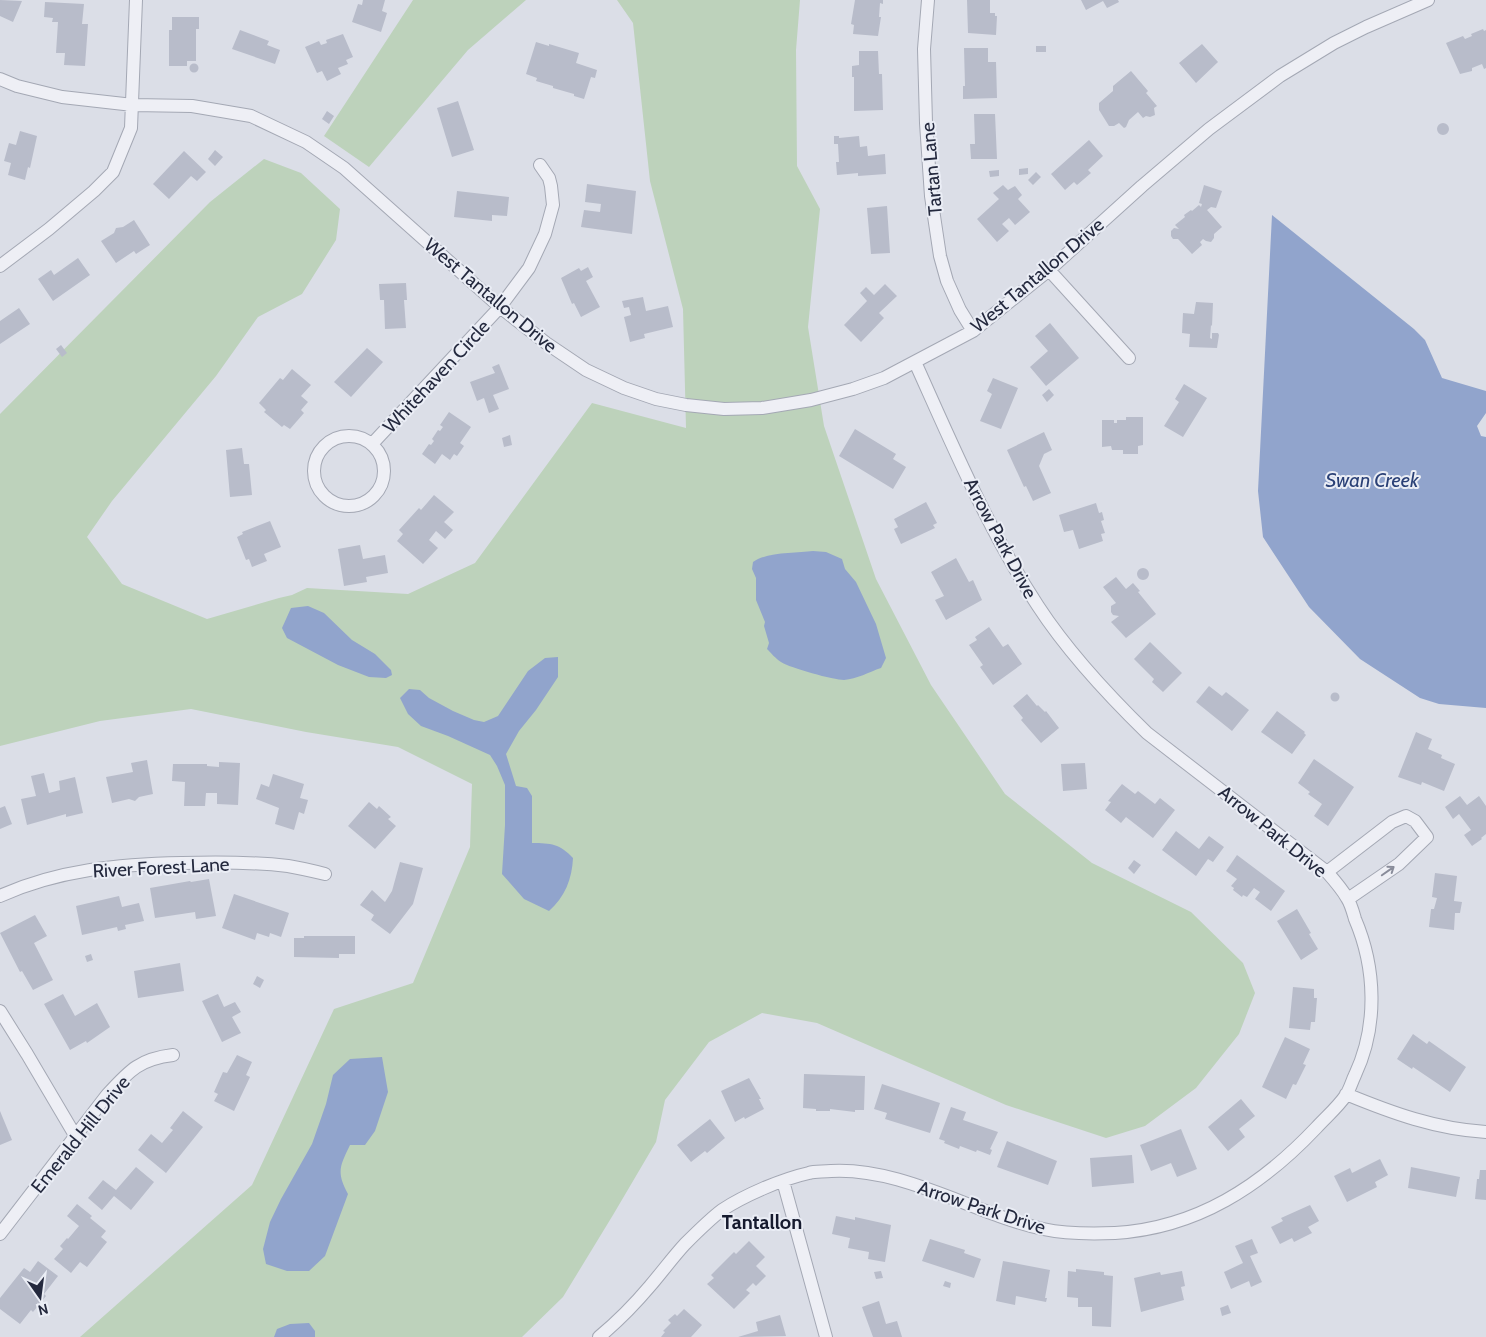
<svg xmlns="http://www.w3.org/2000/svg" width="1486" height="1337" viewBox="0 0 1486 1337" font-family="Cabin,sans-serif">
<rect width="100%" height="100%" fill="#dbdee7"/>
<path fill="#bdd2bb" d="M413,0H526L468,50L369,167L324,136Z
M617,0H800L796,50L797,166L820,209L808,327L824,426L876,579L931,685L1005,794L1092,863L1191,912L1243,963L1255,993L1239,1034L1196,1088L1145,1126L1106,1138L1006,1105L817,1023L762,1013L709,1042L665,1100L656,1142L613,1215L563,1297L522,1337H80L252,1185L334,1009L413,983L470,847L472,784L398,747L306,732L191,709L100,721L0,746V414L210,202L264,159L301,173L340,209L336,240L302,294L258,317L216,376L112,501L87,537L122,584L207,619L279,598L292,595L307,588L408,594L475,563L592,403L686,428L683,309L650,181L633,23Z"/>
<path fill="#91a4cc" d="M1272,215L1414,329L1425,340L1442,378L1486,391V413L1477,426L1481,436L1486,437V708L1439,704L1420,698L1360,659L1309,607L1263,537L1258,491Z
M813,551L826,552L842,559L845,569L856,582L876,624L886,658L881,668C869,672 857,679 844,680C834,680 790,668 781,662C776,659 771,653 767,649L769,643L764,626L765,622L756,600V578L752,569L753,562C766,552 796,553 813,551Z
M308,606L324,613L352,640L375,654L391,670L392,675L386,678L369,677L338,665L287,638L282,628L291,608Z
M558,657V677L536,710L519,731L506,754L516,786L527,788L532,796V843C551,843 560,844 573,858C572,879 565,897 549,911L524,899L502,874L505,825V785L497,766L490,755L448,736L421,726L408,714L400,698L409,689L420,690L429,698L453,711L474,720L484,722L498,716L528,671L545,658Z
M382,1057L388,1092L375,1131L365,1145H350C340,1166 336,1172 348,1194L325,1256L309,1271H287L266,1264L263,1249L270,1222L281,1199L312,1144L326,1104L333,1075L350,1059Z
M309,1323L315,1331V1337H274L277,1329L290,1324Z"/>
<path fill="#b8bcca" d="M0,0L22,1L13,22L0,16Z
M363,0H385L382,11L387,13L381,32L352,22L358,4L362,5Z
M855,0H883V4L880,3L879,17H881L878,36L853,34L854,25L851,24Z
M967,0H990V13H995V16H997L996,35L968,33Z
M1081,0H1118L1119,2L1107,8L1103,1L1086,10Z
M45,2L84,4L82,24H88L85,66L64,65L65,53H56L58,22H52L53,18L44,17Z
M172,17H199V29H196V61H187V66H169V30H172Z
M1483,29L1484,31L1486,30V68L1484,69L1482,64L1472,68V71L1460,74L1446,43L1463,36L1465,39L1472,36L1471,34Z
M240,30L269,41L267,45L280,50L275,64L232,49Z
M343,34L353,57L346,60L348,64L338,68L341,74L327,81L322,71L317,73L305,47L319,41L321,45L327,43L326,40Z
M536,42L549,46V44L579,53L576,63L597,70L595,78L591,77L584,99L574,96V94L553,88V86L536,81L537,78L526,74Z
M1202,44L1218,62L1196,83L1179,63Z
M1036,46H1046V52H1036Z
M964,48H988V62H996L997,98L963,99V86H965Z
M859,51H878L879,74H882L883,110L854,111V77H852V66L859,65Z
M189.5 68a4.5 4.5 0 1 1 9 0a4.5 4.5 0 1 1-9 0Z
M1131,71L1148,91L1146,93L1157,106L1154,108L1155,115L1150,117L1146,116L1143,118L1138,112L1129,120L1126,127L1124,128L1119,123L1114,126H1109L1099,110V103L1113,91V86Z
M458,101L474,150L452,157L437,108Z
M327,111L334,116L329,124L322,119Z
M974,114H995L997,159H971L970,144H975Z
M1437 129a6 6 0 1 1 12 0a6 6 0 1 1-12 0Z
M20,131L37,136L30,168L28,167L25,180L8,175L11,163L4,161L9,143L16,145Z
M834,136H839V138L859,136L860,147L867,146L868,156L885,154L886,174L858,176V173L837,175L836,162H839L838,144H834Z
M1089,140L1103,156L1088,170L1091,173L1077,185L1074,182L1065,190L1051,174Z
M215,150L223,157L215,166L208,159Z
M184,151L206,172L197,181L191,176L169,199L153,184Z
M1028,168V174L1019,175V169Z
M999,170V176L990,177L989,171Z
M1036,172L1041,177L1033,185L1028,180Z
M587,184L636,191L632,234L581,227L584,210L600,212L601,204L585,202Z
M1003,185L1008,190L1015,186L1022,195L1018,199L1030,212L1015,225L1009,218L1002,224L1009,231L997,242L977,219L999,199L993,193Z
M1204,185L1222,191L1216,208L1211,207L1207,210L1222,227L1214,234V238L1211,242L1206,241L1203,239L1200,242L1202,245L1192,254L1178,239H1173L1171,236V231L1174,228L1179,229L1175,225L1185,217L1184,215L1191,210L1192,211L1199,205L1201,207L1202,204L1199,203Z
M457,191L509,197L507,216L492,215V221L454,217Z
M887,206L890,253L871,254L867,208Z
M134,220L150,245L136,254L134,251L116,263L101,241L114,233L116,228L123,227Z
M78,258L90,275L53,301L38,279L51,270L54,275Z
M588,267L593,277L586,281L600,307L581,317L574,303L572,304L561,278L579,268L581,271Z
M406,283L407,300H404L406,328L385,329L384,300H380L379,284Z
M885,284L897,296L879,313L884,318L861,342L844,325L867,301L860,293L866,287L874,295Z
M643,297L646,311L668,306L673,327L644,334L645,338L630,342L624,317L631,315L629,307L624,308L622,301Z
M1196,302L1213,303L1212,326L1211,325L1210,338L1212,339V333H1218L1219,335L1217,348L1189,347L1190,334L1182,333L1183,313L1194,314Z
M19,308L30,324L0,344V321Z
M1050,323L1079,358L1046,386L1030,367L1048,351L1035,336Z
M61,345L67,353L62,357L56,349Z
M367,348L383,362L351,397L334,382Z
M499,364L509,389L493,395L499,409L489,413L484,398L477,401L470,382L495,373L492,367Z
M292,369L311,385L301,396L308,402L301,410L304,413L290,429L284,425L282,427L264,412L266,410L259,403L280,378L283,380Z
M993,378L1018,388L1001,429L980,421L992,394L987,391Z
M1184,384L1207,398L1183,437L1164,426L1179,402L1175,399Z
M1049,389L1054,395L1047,402L1042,395Z
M449,412L471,427L460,443L464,446L457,456L454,454L450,460L442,454L435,464L422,454L429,444L431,445L434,441L432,439L438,430L440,431L443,427L440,425Z
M1126,417H1143V445L1138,446V454H1123V450H1112L1111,446L1102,447V420H1114V423H1117V420H1126Z
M855,429L896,454L893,459L906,467L893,489L839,456Z
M1044,432L1052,450L1044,454L1039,466L1051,493L1033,501L1026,486L1024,487L1007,450Z
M510,435L512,445L504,447L502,438Z
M242,448L244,464H249L252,495L230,497L226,450Z
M434,495L454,512L444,522L453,530L445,539L436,531L429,540L438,548L423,564L397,541L403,534L399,530L419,508L421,510Z
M926,502L937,523L933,525L935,528L901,544L894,529L898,527L894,519Z
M1096,503L1099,513L1102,512L1104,520L1101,521L1105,533L1101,534L1103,541L1079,549L1073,530L1064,532L1059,515Z
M270,521L281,547L264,554L267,561L252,567L249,559L246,560L237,537L243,534L242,532Z
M360,545L363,559L385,555L388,573L366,577L367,582L344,586L338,549Z
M956,558L969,582L973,580L982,600L946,620L935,600L944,596L931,572Z
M1137 574a6 6 0 1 1 12 0a6 6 0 1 1-12 0Z
M1116,577L1126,589L1133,583L1140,591L1138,592L1156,614L1126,638L1111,622L1119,616L1113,615L1111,612V606L1116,603L1103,587Z
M989,627L1003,647L1008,644L1022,664L993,685L980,667L983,665L969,645L977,640L975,637Z
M1150,642L1182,673L1163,692L1152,682L1154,679L1134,659Z
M1209,686L1222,696L1226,692L1249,710L1232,731L1196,702Z
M1330.5 697a4.5 4.5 0 1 1 9 0a4.5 4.5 0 1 1-9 0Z
M1027,694L1037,706L1038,705L1045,712L1046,711L1059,728L1041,743L1021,720L1023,718L1013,706Z
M1277,711L1305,732L1304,733L1306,735L1292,754L1261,732Z
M1416,732L1432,739L1428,749L1442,755L1441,758L1455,764L1444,791L1422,782L1421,785L1398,777Z
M1314,759L1354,787L1328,826L1314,816L1322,804L1308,794L1310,792L1298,783Z
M147,760L153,794L139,797L135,801L129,799L112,803L106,777L133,772L131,763Z
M219,762L240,763L238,805L217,804V793H206L205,806H184L185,782L172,781L173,764H207V766L219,767Z
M1085,763L1087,789L1063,791L1061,764Z
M44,773L49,793L60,790L59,781L75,777L83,813L66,817V814L27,825L21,799L36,796L31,776Z
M273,774L304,784L300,798L308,800L304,814L299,812L294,830L275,824L279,808L256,799L261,784L269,787Z
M1122,784L1135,794L1138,791L1155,804L1160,798L1175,810L1153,838L1126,817L1121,823L1105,810L1111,802L1108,801Z
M1460,796L1467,805L1479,796L1486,806V834L1481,838L1482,839L1472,846L1464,835L1471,830L1459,814L1453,819L1445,807Z
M369,802L377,809L379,806L391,817L388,819L396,826L375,849L348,826Z
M5,806L12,824L0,829V808Z
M1176,831L1199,849L1209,836L1224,847L1213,862L1208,859L1196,876L1162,850Z
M1237,855L1285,891L1271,911L1255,899L1260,892L1254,888L1247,897L1243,895L1242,897L1233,890L1234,888L1231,886L1237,879L1226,871Z
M1134,860L1141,865L1134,874L1128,868Z
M400,862L423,868L413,904L390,934L371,920L374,915L360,905L372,890L385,902L392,891Z
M1435,873L1457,876L1454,901L1462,902L1460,913H1455L1454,930L1429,927L1431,909H1434L1437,898L1432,897Z
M209,879L216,916L196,919L195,912L155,918L150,888L190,881L191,882Z
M234,894L289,913L281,937L270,933L269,937L257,933L255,940L222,928Z
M119,896L122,907L139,903L144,921L125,925L126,929L118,931L117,927L82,935L76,906Z
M1297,909L1311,933L1309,934L1318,949L1301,960L1277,921Z
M35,915L47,936L34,943L53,980L33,990L22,971L20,972L0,933Z
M304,936H355V954H339V958L294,957V938H304Z
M91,954L93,960L87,962L85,956Z
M180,963L184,991L138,998L134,971Z
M257,976L264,980L260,988L253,984Z
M1293,987L1314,989V998H1317L1315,1022H1311L1310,1030L1289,1028Z
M63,994L75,1016L97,1003L110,1027L87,1043L86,1041L70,1050L44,1004Z
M218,994L224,1007L235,1002L241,1012L232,1017L241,1033L222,1042L202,1001Z
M1413,1034L1427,1044L1429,1041L1466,1067L1450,1092L1413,1067L1412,1069L1397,1059Z
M1285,1037L1310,1049L1303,1064L1306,1065L1296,1085L1293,1084L1286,1099L1262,1087Z
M237,1055L252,1062L246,1075L250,1077L234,1111L214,1101L218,1094L214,1092L223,1072L227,1073Z
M804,1074L865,1076L864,1110H855V1112L830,1109V1111H816V1109L803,1108Z
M749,1078L761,1099H759L764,1109L745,1119L744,1117L735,1122L721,1091Z
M882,1084L940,1103L930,1133L885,1119L887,1113L874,1109Z
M1241,1099L1255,1116L1239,1129L1245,1137L1228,1151L1208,1127Z
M951,1107L966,1112L963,1120L998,1132L990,1149L992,1150L990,1155L977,1150L976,1152L960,1146L959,1149L944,1143L945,1141L939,1139Z
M0,1111L12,1140L0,1145Z
M183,1111L203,1127L166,1173L138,1150L151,1134L162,1143L173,1130L170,1128Z
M710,1119L725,1138L707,1153L705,1151L691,1162L677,1145Z
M1181,1129L1197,1169L1177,1177L1171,1163L1151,1171L1140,1145Z
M1007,1141L1057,1161L1048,1185L997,1167Z
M1132,1155L1134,1183L1092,1187L1090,1158Z
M1380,1159L1388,1175L1375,1182L1377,1187L1347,1202L1334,1176L1350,1168L1352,1173Z
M136,1167L154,1182L131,1210L114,1196L102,1210L88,1198L103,1180L116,1190Z
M1411,1167L1460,1177L1456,1197L1408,1188Z
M1480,1170H1486V1200L1475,1199L1477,1179H1479Z
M77,1204L92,1216L90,1218L106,1231L101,1237L107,1242L87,1267L80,1262L71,1273L54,1259L63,1249L60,1246L67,1238L68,1239L79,1226L67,1216Z
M1310,1205L1319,1221L1308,1227L1312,1233L1294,1242L1292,1238L1280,1244L1271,1227L1283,1221L1281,1218Z
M836,1216L855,1220V1217L891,1225L885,1262L868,1259L869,1252L848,1248L850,1238L832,1234Z
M930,1239L965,1250L964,1253L981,1259L974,1278L922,1261Z
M1252,1239L1258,1253L1250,1256L1262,1282L1251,1287L1249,1281L1231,1289L1224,1272L1243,1263L1235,1246Z
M749,1241L765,1257L756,1266L766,1276L756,1286L753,1283L746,1290L750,1293L734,1309L707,1284L714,1278L711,1275L734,1252L736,1254Z
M38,1261L58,1276L44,1294L46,1296L33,1312L31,1310L20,1324L0,1309V1298L24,1268L30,1272Z
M1003,1261L1050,1270L1045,1298H1047L1046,1302L1016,1296L1015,1305L996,1301Z
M1076,1269L1104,1272V1275L1113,1276L1111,1327L1092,1326V1307H1078V1298L1067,1297L1068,1271L1076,1272Z
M881,1271L883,1278L876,1279L874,1272Z
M1182,1271L1185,1286L1181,1287L1184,1300L1141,1312L1134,1278L1160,1272L1161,1275Z
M945,1281L951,1283L950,1288L943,1286Z
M879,1301L886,1324L897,1321L902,1337H873L862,1307Z
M1228,1305L1231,1313L1222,1316L1220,1308Z
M684,1309L702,1325L691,1337H661L665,1332L663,1331L671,1323L668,1320L675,1314L677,1316Z
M780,1315L786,1336L738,1337L758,1331L756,1322Z"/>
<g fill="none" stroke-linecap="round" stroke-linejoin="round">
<defs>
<path id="street" d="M928,0L924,49L926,123L931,196L940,256L947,281L960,310L973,331
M0,79L17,86L62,97L133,105L192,106L251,116L306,142L344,168L500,307L546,343L586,370L624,388L656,399L686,405L724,409L762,408L811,400L853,389L884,378L973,331L1049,270L1142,186L1209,129L1280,76L1334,43L1366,27L1428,0
M0,266L49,229L94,191L113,172L131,128L136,0
M1049,270L1129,358
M314 471a35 35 0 1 1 70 0a35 35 0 1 1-70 0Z
M372,444L500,307L529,268L545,234L553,205L551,186L549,178L540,165
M1327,872L1392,822L1406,816L1415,821L1427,837L1399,864L1348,899
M0,896C57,870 120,864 182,863C217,862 253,862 288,866C300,868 313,871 325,874
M0,1011L27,1054L76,1137
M1346,1094C1392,1113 1436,1129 1486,1132
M783,1181L826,1337
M0,1234L107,1095C129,1071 139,1059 173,1055
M599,1337C617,1322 634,1305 650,1286C662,1272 673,1257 685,1244C696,1233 710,1219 722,1210C745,1195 782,1179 809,1173C815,1171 823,1172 831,1171C903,1167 974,1214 1043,1229C1066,1234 1092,1234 1115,1233C1197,1228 1261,1186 1316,1128C1326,1117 1338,1107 1346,1095C1350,1089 1352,1081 1355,1075C1378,1026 1376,968 1355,919C1353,912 1351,904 1347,898C1342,889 1334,880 1327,872L1147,733C1107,694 1068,652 1038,606C988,530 952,444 915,362"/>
</defs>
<use href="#street" stroke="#a4a8b4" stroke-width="14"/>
<use href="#street" stroke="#eeeff5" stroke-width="12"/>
</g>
<defs><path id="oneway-shaft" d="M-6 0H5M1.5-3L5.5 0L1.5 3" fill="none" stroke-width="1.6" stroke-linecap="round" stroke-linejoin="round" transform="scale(1.25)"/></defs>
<use stroke="#898c9a" href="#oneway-shaft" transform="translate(1388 871) rotate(-35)"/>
<g text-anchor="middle" stroke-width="4" stroke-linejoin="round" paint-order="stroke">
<g font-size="19" fill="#24293e" stroke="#eaedf5">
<text transform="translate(931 169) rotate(-95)" y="7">Tartan Lane</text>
<text transform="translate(1037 275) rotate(-40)" y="7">West Tantallon Drive</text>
<text transform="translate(491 295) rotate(40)" y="7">West Tantallon Drive</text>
<text transform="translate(436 376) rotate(-47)" y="7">Whitehaven Circle</text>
<text transform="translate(1001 538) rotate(62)" y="7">Arrow Park Drive</text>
<text transform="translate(1273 831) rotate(39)" y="7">Arrow Park Drive</text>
<text transform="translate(161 867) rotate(-3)" y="7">River Forest Lane</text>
<text transform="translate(80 1134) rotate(-51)" y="7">Emerald Hill Drive</text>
<text transform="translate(982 1207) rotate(18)" y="7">Arrow Park Drive</text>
</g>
<g font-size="20" font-style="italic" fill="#2a4076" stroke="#eaedf5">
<text x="1372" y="487">Swan Creek</text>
</g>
<g font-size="20" font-weight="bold" fill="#161b2f" stroke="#eaedf5">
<text x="762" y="1229">Tantallon</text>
</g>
</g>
<g transform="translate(40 1297) rotate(166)" stroke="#eaedf5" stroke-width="4" paint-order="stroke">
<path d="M0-4L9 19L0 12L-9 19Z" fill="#24293e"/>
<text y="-8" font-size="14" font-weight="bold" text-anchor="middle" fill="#24293e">N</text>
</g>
</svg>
